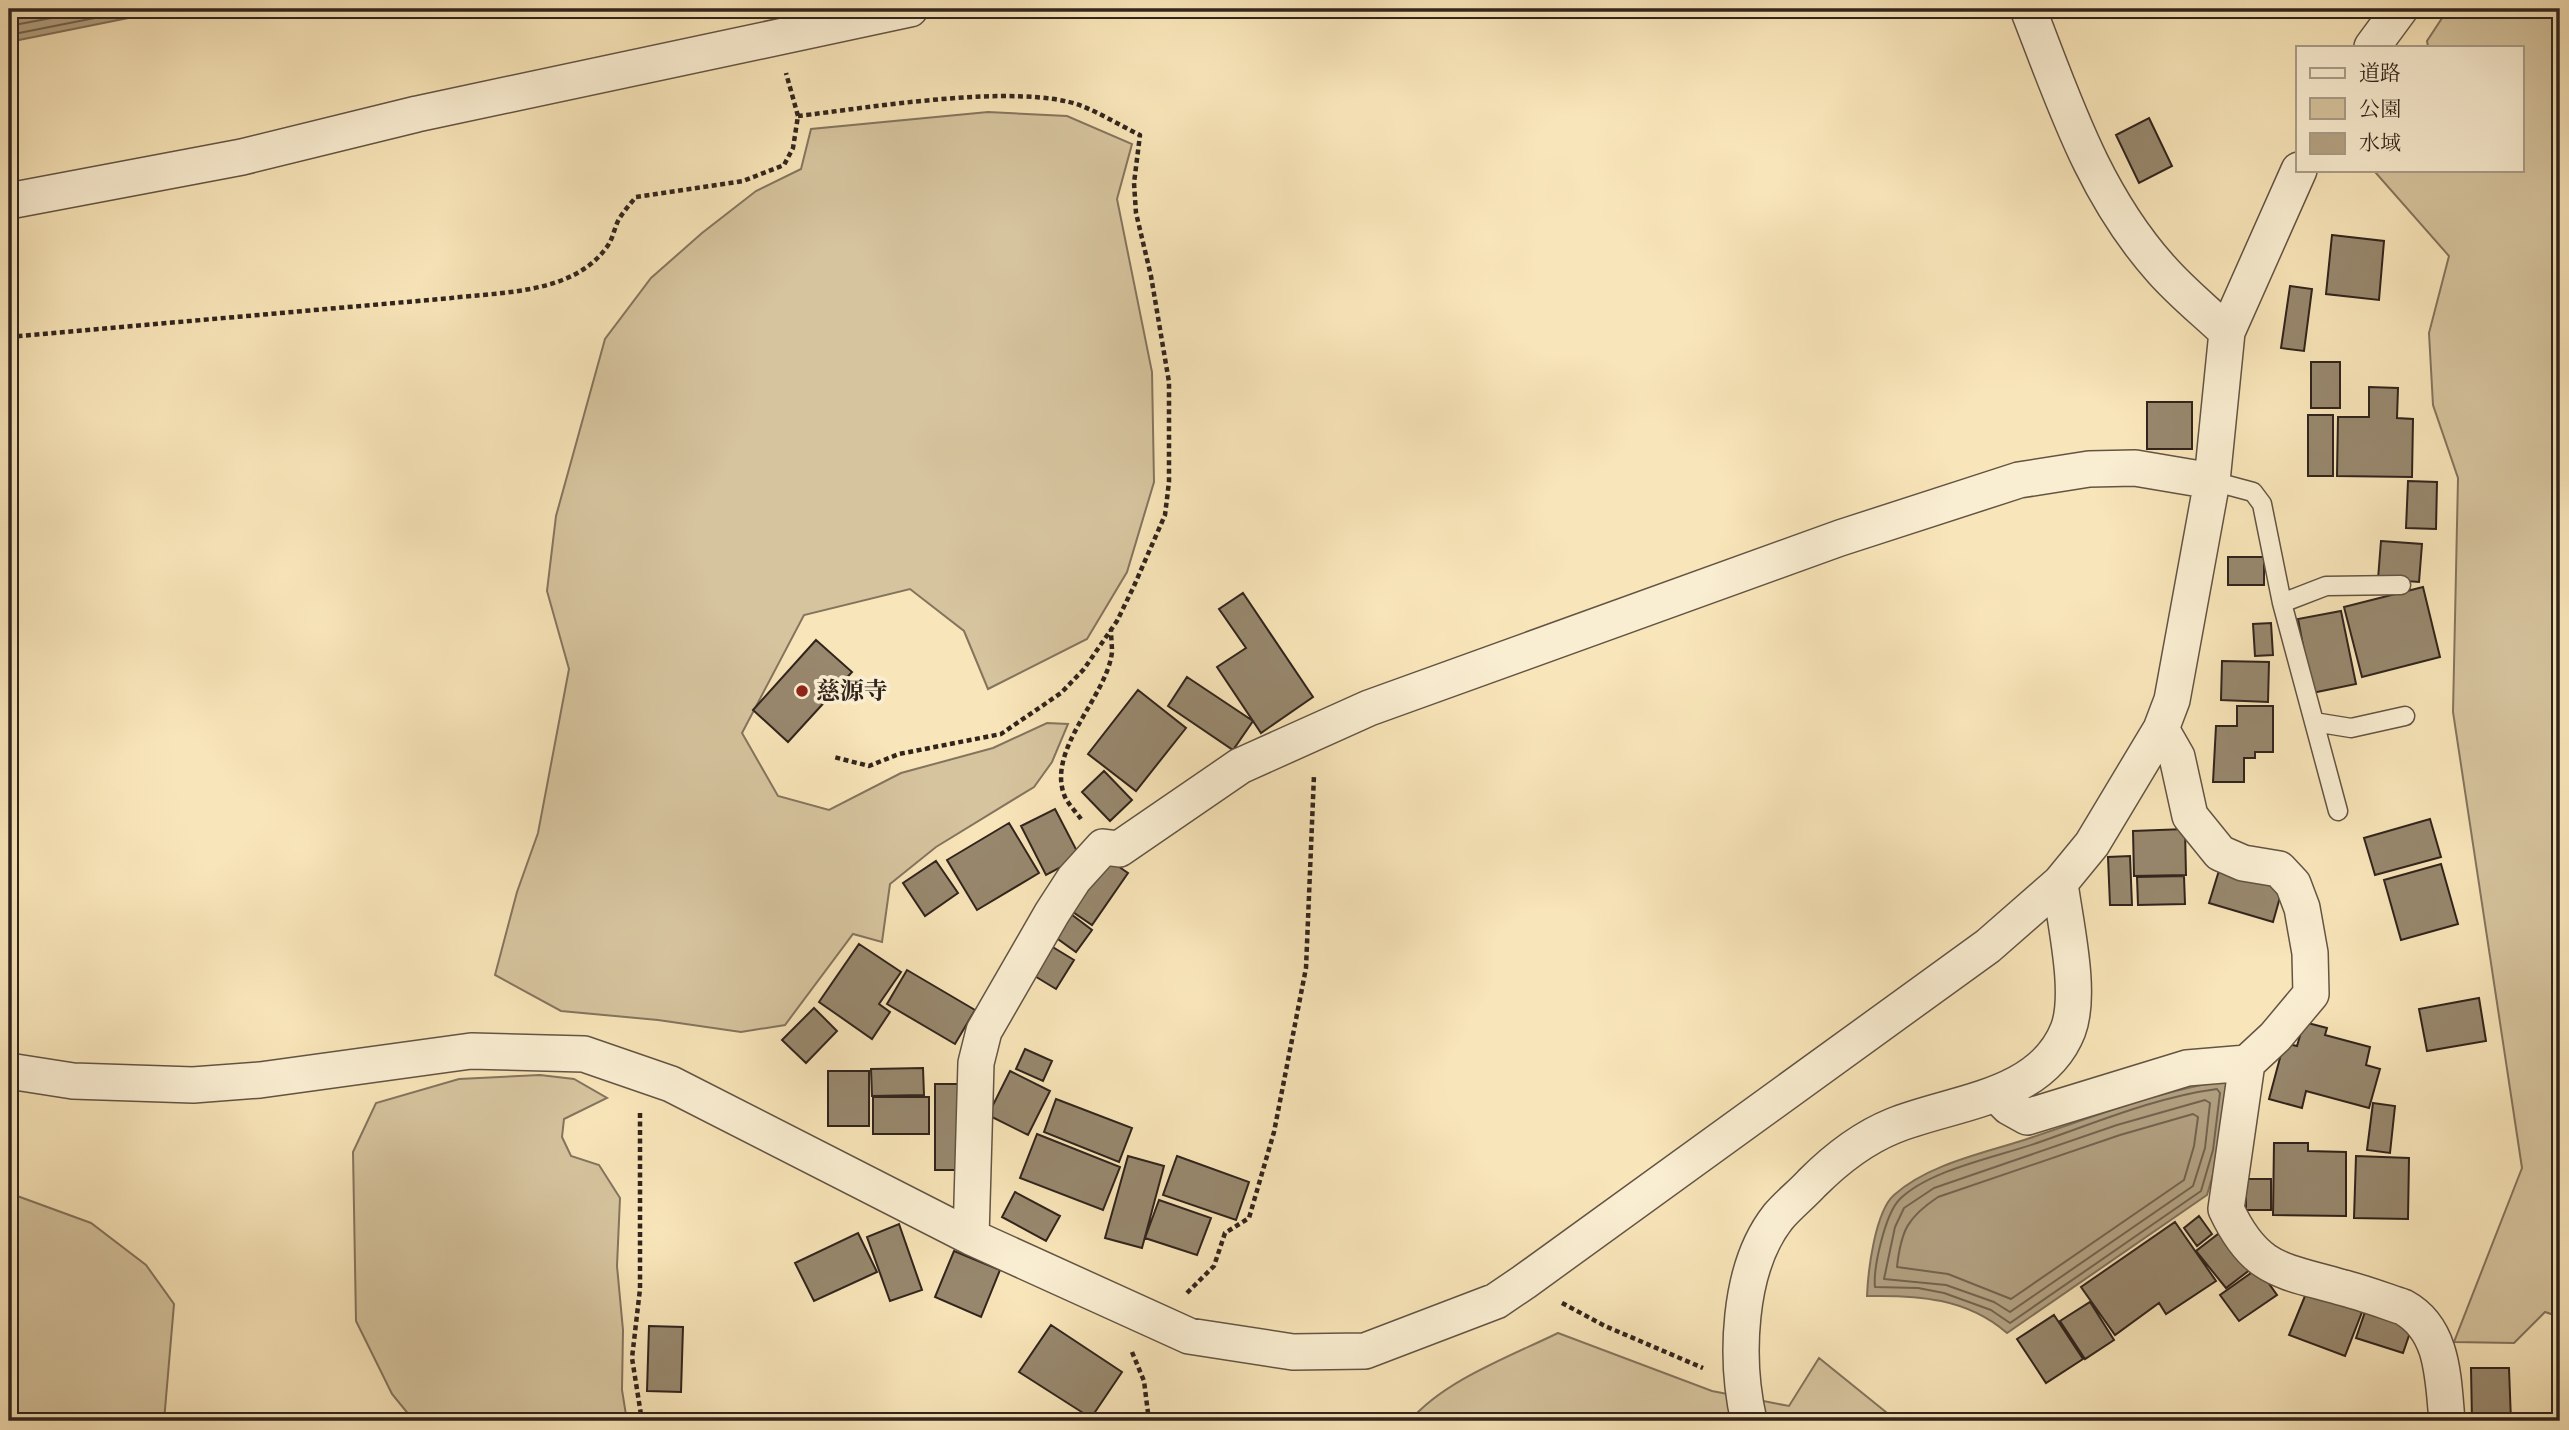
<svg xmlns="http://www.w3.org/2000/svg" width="2569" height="1430" viewBox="0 0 2569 1430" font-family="'IM FELL Great Primer','Noto Serif JP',serif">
<rect width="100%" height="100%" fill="#f8e5b9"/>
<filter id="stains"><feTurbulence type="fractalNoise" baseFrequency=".00286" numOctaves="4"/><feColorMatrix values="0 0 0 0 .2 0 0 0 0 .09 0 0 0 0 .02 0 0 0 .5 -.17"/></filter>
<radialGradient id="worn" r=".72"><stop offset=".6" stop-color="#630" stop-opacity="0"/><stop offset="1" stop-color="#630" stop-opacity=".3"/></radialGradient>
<path fill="#d6c49e" stroke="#84745e" stroke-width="2" d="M2448,9H2560V1317L2545,1312L2514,1343L2454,1342L2522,1168L2453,712L2458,478L2433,405L2429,333L2449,256L2375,172L2522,170V47H2428L2427,41Z
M988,112L1067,116L1132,144L1117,199L1152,372L1154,482L1127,572L1087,639L988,689L964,631L910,589L804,615L742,733L778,796L829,810L901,773L993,748L1047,723L1068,724L1052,762L1034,787L936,847L890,884L882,942L853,934L785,1025L741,1032L658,1020L561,1011L495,975L517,892L538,833L569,669L547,591L556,516L605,339L651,278L702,233L756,191L801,169L811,129Z
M540,1075L574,1079L607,1098L564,1119L562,1137L571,1156L599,1165L620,1198L617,1266L623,1330L622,1390L627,1421H414L392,1394L356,1321L353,1152L376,1103L459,1079Z
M9,1193L91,1223L146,1265L174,1304L164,1421H9Z
M1558,1333L1712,1391L1789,1406L1819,1358L1897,1421H1410C1443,1381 1511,1356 1558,1333Z"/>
<path fill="#b4a384" stroke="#80705b" stroke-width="2" d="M9,9H173L9,42Z
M2229,1080L2220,1151L2207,1195L2007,1333C1967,1298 1918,1295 1867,1296C1868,1271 1875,1212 1894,1195C1930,1163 1986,1153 2030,1138C2096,1116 2161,1090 2229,1080Z"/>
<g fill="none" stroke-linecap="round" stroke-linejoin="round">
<path stroke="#726450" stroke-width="2" d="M9,26L99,9
M9,35L140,9
M2217,1089L2220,1093L2213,1150L2201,1191L2010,1323L1991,1310L1944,1293L1918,1288L1875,1287C1873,1268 1885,1215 1899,1200C1928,1170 1997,1157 2037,1143C2095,1123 2156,1097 2217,1089Z
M2205,1100L2210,1103L2205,1148L2193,1186L2010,1312L1994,1302L1946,1285L1884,1279L1895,1227L1904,1208L1934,1188L2117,1125Z
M2193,1114L2198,1117L2194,1146L2184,1180L2011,1299L1948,1274L1897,1267C1901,1230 1908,1217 1938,1197L2120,1135Z"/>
</g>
<path fill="#98886e" stroke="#31241d" stroke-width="2" d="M2149,118L2172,166L2139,183L2116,135Z
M2332,235L2384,241L2379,300L2326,294Z
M2290,286L2312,289L2304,351L2281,348Z
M2311,362H2340V408H2311Z
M2369,387L2398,388L2397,418L2413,419L2412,477L2337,476L2338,417H2369Z
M2147,402H2192V449H2147Z
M2308,415H2333V476H2308Z
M2408,481L2437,482L2436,529L2406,528Z
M2381,541L2422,544L2419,582L2378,579Z
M2228,557H2264V585H2228Z
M2423,587L2440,657L2362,677L2344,607Z
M1243,593L1313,697L1261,733L1217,667L1246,648L1219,609Z
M2341,611L2356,684L2312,693L2298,619Z
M2271,623L2273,655L2255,656L2253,624Z
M816,640L852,672L788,742L753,710Z
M2222,661L2269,662L2268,702L2221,700Z
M1187,677L1253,721L1233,750L1168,706Z
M1138,690L1186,728L1136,791L1088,754Z
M2237,706H2273V752H2255V758H2244V782H2213L2216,726H2237Z
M1104,771L1132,800L1110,821L1082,792Z
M1055,809L1080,857L1046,875L1021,826Z
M2430,819L2441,857L2375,875L2364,838Z
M1009,823L1039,873L977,910L947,860Z
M2185,829L2186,875L2134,876L2133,831Z
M2130,856L2132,905H2110L2108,857Z
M1106,858L1128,873L1092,925L1070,910Z
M936,861L958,893L925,916L903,883Z
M2221,864L2284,883L2273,922L2209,903Z
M2441,864L2458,924L2401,940L2384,880Z
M2184,876L2185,904L2138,905L2137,877Z
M1067,911L1092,930L1076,952L1051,934Z
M859,944L901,972L879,1004L890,1012L872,1039L819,1002Z
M1051,946L1074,960L1056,989L1033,975Z
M907,970L975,1010L955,1044L887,1004Z
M2479,998L2486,1041L2427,1051L2419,1009Z
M814,1008L837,1031L806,1063L782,1040Z
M2304,1022L2327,1028L2325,1035L2370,1047L2366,1065L2380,1069L2369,1108L2306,1091L2302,1108L2269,1099L2284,1043L2297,1046Z
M1025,1049L1052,1061L1043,1081L1016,1069Z
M923,1068L924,1095L872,1096L871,1069Z
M828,1071H869V1126H828Z
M1010,1071L1050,1091L1028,1135L988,1115Z
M935,1084H962V1170H935Z
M873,1097H929V1134H873Z
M1056,1099L1132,1128L1119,1162L1044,1132Z
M2373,1103L2395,1106L2390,1153L2367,1150Z
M1037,1134L1120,1167L1103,1210L1020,1178Z
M2274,1143H2308V1151L2346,1152V1216L2273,1215Z
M1128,1156L1164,1166L1142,1248L1105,1238Z
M1177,1156L1249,1182L1236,1220L1163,1195Z
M2356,1156L2409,1158L2408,1219L2354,1218Z
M2246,1179H2271V1210H2246Z
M1015,1192L1060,1216L1046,1241L1002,1217Z
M1159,1200L1211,1218L1197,1255L1145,1238Z
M2199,1216L2212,1234L2197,1246L2184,1228Z
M2175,1222L2216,1281L2166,1314L2159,1303L2115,1335L2081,1287Z
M899,1224L922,1290L890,1301L867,1237Z
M2222,1231L2251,1269L2226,1288L2196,1251Z
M858,1233L877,1272L814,1301L795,1263Z
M954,1251L1000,1270L981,1317L935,1297Z
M2258,1268L2277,1295L2239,1321L2220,1295Z
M2307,1291L2362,1312L2345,1356L2289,1335Z
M2090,1302L2114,1340L2085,1359L2060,1321Z
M2368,1303L2415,1318L2403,1353L2356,1338Z
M2054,1315L2083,1359L2046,1383L2017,1339Z
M1051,1325L1122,1372L1091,1418L1019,1372Z
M649,1326L683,1327L681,1392L647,1391Z
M2471,1368H2509L2511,1421H2472Z"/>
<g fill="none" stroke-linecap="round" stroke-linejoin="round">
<defs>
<path id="service" d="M2212,481L2253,492L2262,504L2282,603L2338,811
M2282,603L2326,586L2401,585
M2314,722L2351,728L2405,716"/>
<path id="minor" d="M2028,9C2064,101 2093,193 2161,269C2181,292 2205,311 2227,332
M2372,47L2400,9
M9,201L242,157L417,114L910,9
M2247,1063L2226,1209C2255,1271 2281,1270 2340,1287C2361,1292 2382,1300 2403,1307C2444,1329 2443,1379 2447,1421
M9,1071L73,1081L193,1085L260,1080L471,1051L584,1054L671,1084L971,1237L1189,1336L1293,1352L1365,1351L1496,1301L1524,1282L1988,946L2060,883L2092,844L2161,729L2172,700L2212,481L2227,332L2299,170
M1997,1095L2009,1107L2027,1117L2187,1068L2247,1063L2275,1037L2311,994L2310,953L2302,908L2293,884L2279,869L2243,863L2220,853L2190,816L2177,757L2161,729
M971,1237L976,1063L984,1031L1052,913L1074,879L1103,847L1119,849L1240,766L1369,708L1840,538L2019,480L2089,469L2135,468L2212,481
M1749,1421C1735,1361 1737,1269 1778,1217C1788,1205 1801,1195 1812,1183C1836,1159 1861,1139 1893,1126C1951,1102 2041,1099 2068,1030C2082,993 2065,923 2060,883"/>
</defs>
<use href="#service" stroke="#635444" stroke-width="21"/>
<use href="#minor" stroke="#635444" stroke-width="38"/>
<path stroke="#31241d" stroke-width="4.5" stroke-dasharray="5 3.5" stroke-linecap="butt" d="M798,116C868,108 1019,82 1082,106C1102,114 1121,126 1140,135L1134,183L1136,213L1151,276L1169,382V482L1165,515L1134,586L1117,621L1084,669L1061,693L1001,734L899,754L869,766L834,757
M9,337L451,298C501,292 573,294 606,248C613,240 614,228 619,219C624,211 630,204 636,197L743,181L784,165L793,148L798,116L786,73
M1081,819C1076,812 1069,805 1065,797C1045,750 1107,697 1112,652C1112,645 1111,637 1111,630
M640,1113V1289L632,1358L642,1421
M1187,1293L1214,1266L1225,1233L1249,1218L1274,1132L1306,968L1314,775
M1562,1303L1605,1326L1703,1368
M1132,1352L1144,1381L1149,1421"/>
<use href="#service" stroke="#faeed2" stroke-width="18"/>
<use href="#minor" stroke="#faeed2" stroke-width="35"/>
</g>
<circle fill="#8f2418" stroke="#faeed2" stroke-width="2.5" cx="802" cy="691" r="7"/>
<g text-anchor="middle" stroke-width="7" stroke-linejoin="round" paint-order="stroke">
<g font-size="24" font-weight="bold" fill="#31241d" stroke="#faeed2" text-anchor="start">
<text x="816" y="699">慈源寺</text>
</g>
</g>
<rect width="2569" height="1430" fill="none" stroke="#f8e5b9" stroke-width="35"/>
<rect x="10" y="10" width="2548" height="1409" fill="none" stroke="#31241d" stroke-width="3.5"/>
<rect x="18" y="18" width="2534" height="1395" fill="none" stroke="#31241d" stroke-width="2"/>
<rect x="2296" y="46" width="228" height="126" fill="#faeed2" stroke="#aa9d8a" stroke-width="2"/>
<rect x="2310" y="68" width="35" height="10" fill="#faeed2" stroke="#aa9d8a" stroke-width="2"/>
<text x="2359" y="80" font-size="21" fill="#31241d">道路</text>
<rect x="2310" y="98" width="35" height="21" fill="#d6c49e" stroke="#aa9d8a" stroke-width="2"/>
<text x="2359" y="116" font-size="21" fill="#31241d">公園</text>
<rect x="2310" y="133" width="35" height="21" fill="#b4a384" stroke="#aa9d8a" stroke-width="2"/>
<text x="2359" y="150" font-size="21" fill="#31241d">水域</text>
<rect width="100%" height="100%" filter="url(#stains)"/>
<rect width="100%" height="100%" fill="url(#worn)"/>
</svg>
